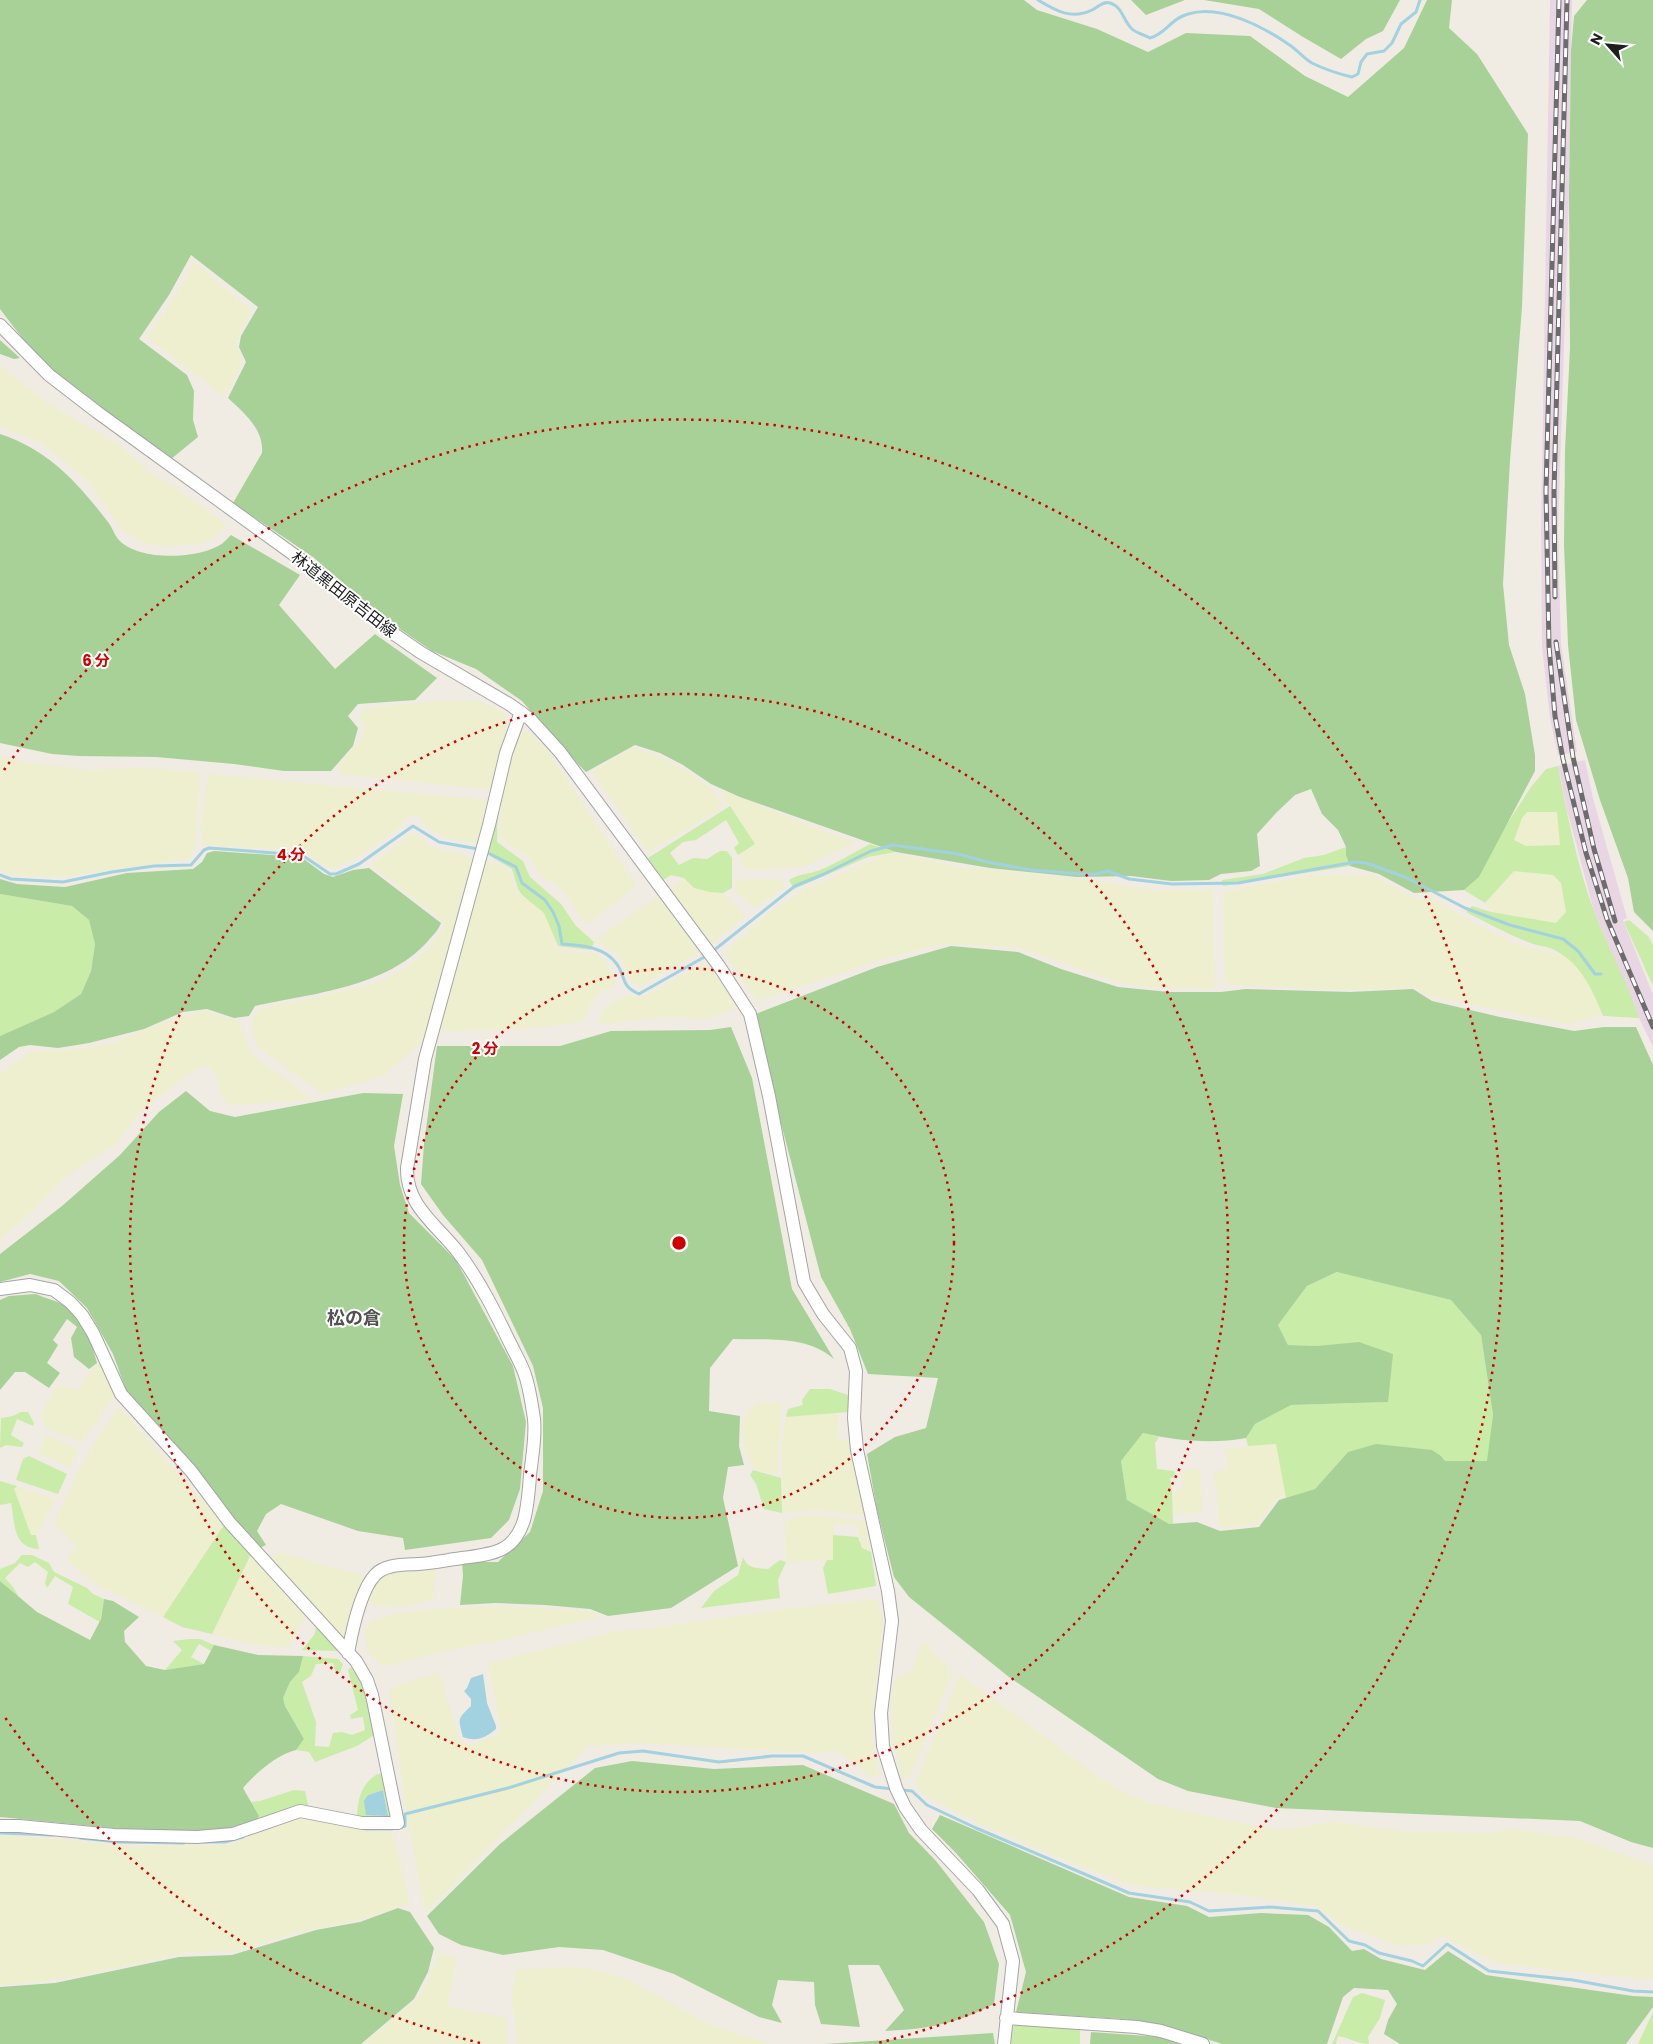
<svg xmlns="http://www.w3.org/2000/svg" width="1653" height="2044" viewBox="0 0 1653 2044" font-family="Poppins,'Noto Sans JP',sans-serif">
<rect width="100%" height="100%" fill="#f0ece4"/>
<path fill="#e9d6e5" d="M1550,0H1572L1569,195L1558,530L1561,644L1577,752L1558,755L1550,718L1542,647L1541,530Z
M1585,760L1593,798L1627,918L1623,920L1653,995V1047L1639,1018L1594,911L1567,810L1558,766Z"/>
<path fill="#edefce" d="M194,262L251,310L235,344L242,361L232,384L223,396L147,337L175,297Z
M0,366L48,403L120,446L153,475L174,487L226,524L221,533L202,544L166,546L145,544L123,531L87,480L40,442L0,427Z
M435,701H478L497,708L507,715V725L496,779L488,789L341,774L338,767L363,736L364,725L358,719L364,708Z
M520,730L533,735L547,750L633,880L634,888L590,922H583L565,892L541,875L528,856L504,842L500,834L501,806L515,739Z
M633,748L657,755L690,773L713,790L723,807L648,852L592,771Z
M0,756L26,763L90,770L145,768L200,772L195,847L189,859L63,877L15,875L0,870Z
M208,774L486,800L487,804L479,843L450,839L426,827L420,817L409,816L396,830L360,855L339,867L330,869L303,851L202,845L201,827Z
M725,791L819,830L856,842L807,866L762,870L745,869L738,855L755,844L720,792Z
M1527,812H1557L1560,845L1526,846L1513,840L1522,818Z
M414,832L429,846L475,858L428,1031L416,1047L383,1076L323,1094L259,1048L252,1031L253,1020L259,1009L323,996L378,982L406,968L426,950L443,930L445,922L371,865Z
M896,854L960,867L1090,880L1154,890H1213L1215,988L1152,987L1120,983L1018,947L943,944L883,959L757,1001L724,953L770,912L803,890L885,855Z
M485,860L502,866L510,872L516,892L544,913L553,930L554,949L596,954L606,962L614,976L615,985L602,991L590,1004L583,1022L526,1029L439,1031Z
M1514,871L1553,875L1561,883L1566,912L1556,923L1491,912L1485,903Z
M1312,875H1372L1417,899L1432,898L1479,926L1519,945L1566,956L1578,967L1594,993L1602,1014L1568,1024L1429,996L1414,987L1350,990L1233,985L1225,982L1223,892Z
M684,878L694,888L710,892L723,893L745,916L712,944L671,890L675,884Z
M736,879L782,880L785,887L755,908L734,891Z
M658,895L699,953L640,986L632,983L626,973L623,962L617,954L600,944L597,939Z
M707,964L731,998L735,1009L706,1019L670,1016L601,1024L598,1021L604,1009L616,1000L628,996H646L692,969Z
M206,1011L239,1022L250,1052L313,1100L228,1105L222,1096L216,1074L205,1065L185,1076L139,1113L116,1144L64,1178L31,1212L0,1240V1074L31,1051H56L110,1045L124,1038L183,1016Z
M98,1364H102L114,1395L86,1437L82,1442L50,1430L44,1425L41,1414L57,1385L78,1390L91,1370Z
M760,1402H781L778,1475L756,1470L744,1449L742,1424L750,1409Z
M119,1407L224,1525L163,1617L90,1581L67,1559L77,1546L54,1524L77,1474L99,1435Z
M839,1413L837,1438L850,1441L864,1515L815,1510L782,1513V1442L786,1417Z
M46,1435L78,1449L70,1467L38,1453Z
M1276,1444L1286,1495L1277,1497L1257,1524L1220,1528L1214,1472L1228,1469L1224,1449Z
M1200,1469L1202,1512L1173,1514L1174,1492L1183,1488L1181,1471Z
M17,1486L55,1500L36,1535H31L14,1489Z
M813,1515L864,1521L871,1552L862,1548L856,1525L834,1523L833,1560L786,1562L785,1522L802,1516Z
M277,1552L364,1576V1587L348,1636L344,1639L271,1559Z
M251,1554L305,1616L289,1647L261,1646L212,1634Z
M436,1569L433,1599L403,1607L380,1606L372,1604L368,1599L374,1583L384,1575Z
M878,1599L883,1620L872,1724L873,1752L880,1776L871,1777L841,1754L834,1751L816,1753L639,1743L588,1746L429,1909L425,1911L407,1817L389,1689L439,1672L460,1741L470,1745L495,1736L501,1730L488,1663L614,1632L676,1625L785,1609Z
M505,1606L584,1611L597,1614L599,1617L493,1642L477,1644L384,1666L374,1659L367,1650L365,1630L371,1621L393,1614L435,1609Z
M922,1642H926L932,1651L951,1667L952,1673L916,1764L908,1778L903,1779L893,1743L890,1702L894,1680L907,1674L914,1666Z
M960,1674L1099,1777L1120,1790L1149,1803L1276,1830L1335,1822L1408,1832L1490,1833L1512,1829L1576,1838L1653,1865V1979L1571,1972L1493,1962L1441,1936L1430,1944L1400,1946L1341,1925L1316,1906L1232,1894L1131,1885L1067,1861L985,1826L922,1794L915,1783Z
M296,1817L365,1831L387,1832L393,1834L410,1903L358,1920L289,1934L237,1951L188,1952L87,1974L37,1982L0,1984V1836H24L126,1846L229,1845Z
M439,1952L457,1958L447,2006L507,2018V2044H364L418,1998L428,1981Z
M581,1967L605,1972L629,1980L711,2025L772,2044H517L512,1997L515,1971L523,1969Z"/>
<path fill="#c9eca8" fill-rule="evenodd" d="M1558,766C1567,814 1577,865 1594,911C1608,947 1627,981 1639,1018L1603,1016C1592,988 1579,960 1550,948C1543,946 1535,945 1528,942C1507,934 1486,922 1466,912L1472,906L1491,912L1556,923L1566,912L1561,883L1553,875L1514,871L1485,903L1464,890L1479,877L1501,833L1531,787L1546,769ZM1527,812H1557L1560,845L1526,846L1514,840L1522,818Z
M498,804L497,842L523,861L530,877L561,904L576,926L594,942L591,950L558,946L544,913L522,895L518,889L512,869L490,856L485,849Z
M730,806L755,844L738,855L734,848L739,843L726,820L696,840L683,842L670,853L679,865L693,858L707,859L720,851H727L732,858V888L723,893L710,892L694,888L684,878L671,875L663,880L648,858Z
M870,844L896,852L868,857L794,889L789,880C798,874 810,874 820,870C837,863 853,853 870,844Z
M1346,847V855L1350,866L1223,886L1222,880L1263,874L1304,858L1324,855Z
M0,894L72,906L89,920L95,944L91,971L81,994L54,1012L0,1036Z
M1629,920L1649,937L1653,945V986L1624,922Z
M1338,1272L1451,1300L1481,1335L1493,1415L1488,1461H1445L1441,1456L1348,1452L1315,1489L1286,1498L1276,1444L1248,1446L1246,1438L1255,1424L1290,1405L1388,1402L1317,1346L1288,1345L1278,1325L1307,1286Z
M810,1389H830L848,1395V1412L786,1417L788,1409L803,1405L802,1400Z
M21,1412H28L34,1423L33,1426L17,1419L11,1435L24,1443L22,1447L6,1445L0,1448L1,1418L13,1416Z
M1143,1433L1159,1437L1155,1443L1157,1469L1174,1471L1176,1477L1170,1478L1172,1491L1173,1524L1169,1525L1127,1500L1121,1461Z
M29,1456L67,1474L58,1494L16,1480L23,1459Z
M753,1470L781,1478L782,1513L764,1509L756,1484L750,1475Z
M0,1481L17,1486L14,1489L31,1535H36L39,1549C13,1548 15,1524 11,1503L0,1505Z
M224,1525L251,1554L212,1634L182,1627L163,1617Z
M833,1535L858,1537L862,1548L871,1552L876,1586L828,1594L823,1568L827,1560H833Z
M22,1555H32L49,1563L54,1572L87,1588L93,1594L104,1599L100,1622L68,1604L73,1587L55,1576L47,1588L45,1583L48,1572L35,1562L28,1567L20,1563L5,1578L13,1587L19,1597L0,1581V1569L15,1563Z
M743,1557C747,1569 757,1568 768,1569L780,1560L786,1562L778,1580L780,1598L701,1608L714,1591L738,1575Z
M317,1625L339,1648L338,1651L302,1650L314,1635Z
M189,1639H200L214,1645L211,1651L199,1644L191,1657L204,1664L165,1670L182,1650L173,1641Z
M303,1656L338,1659L343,1664L340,1673L336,1675L333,1663L316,1664L311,1676L302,1682L316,1722L315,1746L329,1747L333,1733L342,1732L352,1735L365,1730L363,1717L351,1719L350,1715L358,1710L348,1670L351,1667C363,1682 377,1717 373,1736L357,1746L315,1762L309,1752L296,1750L304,1739L285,1706L283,1698L290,1682L299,1672Z
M378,1774H383L392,1816L390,1821L357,1816C358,1799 361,1783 378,1774ZM383,1790L388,1815V1816L368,1795Z
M294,1790L305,1791L309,1809L256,1822L259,1816L251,1802L260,1801Z
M1362,1993L1385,2000L1380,2018L1368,2037L1369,2044C1360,2044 1349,2038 1338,2036L1336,2044H1332L1353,1997Z
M1653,2012V2044H1638Z
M1018,2021L1080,2027V2044H1010L1013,2027Z"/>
<path fill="#a8d197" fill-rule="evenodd" d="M0,0H1024L1037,10L1097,29L1148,52L1186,33L1250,36L1305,76L1348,97L1404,48L1427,0H1452L1449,28L1477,54L1528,134L1522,307L1510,461L1503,584L1509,645L1525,694L1535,755V771L1479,877L1464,890L1414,893L1379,874L1350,866L1346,855V847L1338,830L1322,814L1311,789L1295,795L1276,813L1257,834L1260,866L1251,871L1221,874L1209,880L1171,881L1131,876L1077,877L990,868L896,852L740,797L711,784L683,765L660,753L635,745L586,772L565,751L522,701L476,669L432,651L381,616L313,557L233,503L262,453C264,429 244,413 228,398L246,362L239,347L241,336L258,307L191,255L169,295L139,339L187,375L194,391L193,420L198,437L171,459L52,371L26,343L0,309Z
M1131,0H1185L1146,15Z
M1204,0H1400L1383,31L1366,39L1341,59L1303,37L1259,9Z
M1587,0H1653V931L1634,912L1628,878L1600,800L1576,720L1568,645L1564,545L1565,450L1570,348L1569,195L1571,51L1574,16Z
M0,340L20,358L14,359L0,354Z
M0,434C49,450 78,483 108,522C112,527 114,534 118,539C137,561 192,559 216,547C222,545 227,539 231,535L300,575L279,605L335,669L375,634L437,678L415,700L358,704L348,716L358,728L353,746L331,771H284L234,764L156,757L78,756L52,754L0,743Z
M214,851L301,857L324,874L333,877L353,870L369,868L441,923C438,931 433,935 428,941C386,988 313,993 255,1006L249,1016L234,1018L207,1009L183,1012L144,1029L89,1043L58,1048L30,1045L19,1047L0,1060V1036L54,1012L81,994L91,971L95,944L89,920L72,906L0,894V879L17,884L65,887L127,873L193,869L202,862L207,853Z
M951,946L1018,952L1061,969L1118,987L1169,992H1221L1246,989L1350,992L1413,989L1432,1001L1500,1017L1574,1031L1604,1027H1636L1653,1065V1848L1631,1842L1580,1821L1276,1808L1188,1791L1158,1779L1009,1677L909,1597L894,1577L877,1510L867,1454L895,1437L926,1428L938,1378L868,1374L850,1329L821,1277L753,1015L877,967ZM1337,1272L1451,1300L1481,1335L1493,1415L1487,1461H1445L1441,1456L1432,1450L1376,1444L1348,1452L1315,1489L1279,1500L1259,1527L1220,1531L1197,1522L1169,1524L1127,1500L1121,1461L1143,1433C1176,1441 1213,1444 1246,1438L1255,1424L1291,1405L1388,1402L1393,1354L1359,1342L1317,1346L1288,1345L1278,1325L1307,1286Z
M731,1027L752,1078L792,1289L834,1359C807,1335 767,1340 733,1339L710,1368L709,1411L740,1416L739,1446L744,1465L728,1467L723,1498L738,1566L671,1608L608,1616L590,1609L545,1605L495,1603L460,1605L463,1576L462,1562H498L530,1532L543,1491V1408L533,1366L482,1260L443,1215L421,1184L424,1144L437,1046H560L611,1031L710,1030Z
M186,1091L210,1111L235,1117L363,1093L403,1094L394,1146L400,1185L409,1213L456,1260L513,1366L526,1422L520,1489L509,1520L491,1538L405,1550L403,1538L358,1531L281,1504L266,1514L257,1531L266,1545L258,1549L197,1469L126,1390L113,1354L87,1308L59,1281L30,1274L0,1282V1254L62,1206L120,1155L159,1112Z
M36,1294C44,1298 54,1300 62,1304C84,1317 91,1340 97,1363L89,1369L74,1357L71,1338L77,1327L67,1319L53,1340L58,1345L47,1363L60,1373L49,1388L25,1372H15L0,1390V1300L9,1296Z
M0,1581L37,1612L90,1640L101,1619L104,1599L113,1601L139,1617L124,1631L125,1642L146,1666L165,1670L204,1664L214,1645L258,1655L303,1656L299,1672L290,1682L283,1698L285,1706L304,1739L296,1750C276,1755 256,1773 243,1788L259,1816L256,1822L235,1829L176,1834L0,1817Z
M632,1761L714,1769L803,1765L894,1804L909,1833L936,1861L984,1922L999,1964L994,2004C956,2024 928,2029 885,2031L904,2010L879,1965H848L860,2027L821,2024L815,2005L814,1982L778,1980L772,2005L782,2023L759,2017L674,1974L603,1950L559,1947L503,1955L461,1945L439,1934L427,1916L500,1844L595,1768Z
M940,1815L1129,1897L1187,1906L1209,1917L1261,1913L1308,1915L1329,1927L1352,1951L1364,1949L1381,1959L1425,1970L1448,1951L1486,1975L1633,1996L1653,1997V2007L1626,2044H1400L1384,2034L1388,2020L1397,2004L1388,1990L1354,1988L1343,1997L1327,2044H1222L1164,2025L1122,2019L1016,2012L1026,1972L1010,1915L956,1853L932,1829Z
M398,1908L410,1912L434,1948L428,1972L414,1999L361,2044H0V1987L55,1983L179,1957L232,1955L316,1930L360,1922Z
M1091,2032L1161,2037L1181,2044H1090Z
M993,2033L995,2044H825Z"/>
<path fill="#a2d1e0" d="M483,1674L487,1703L496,1726V1729C485,1738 477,1742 463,1737C458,1717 457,1720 471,1706V1699L464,1691L467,1688L471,1678Z
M383,1790L388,1816L366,1815L364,1801L368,1795Z"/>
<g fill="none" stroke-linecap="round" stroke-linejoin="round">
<path stroke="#a2d1e0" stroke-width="3" d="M1038,0C1056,11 1072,20 1092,10C1098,7 1103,1 1110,3C1123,7 1123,21 1132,29C1136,33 1145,35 1150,38C1167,33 1170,19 1188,14C1221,4 1264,27 1291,46C1298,51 1305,59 1312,63C1324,69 1339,74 1352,77L1358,74L1361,62L1367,54L1384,51L1392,43L1401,24L1416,12L1420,0
M484,851L516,867L522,883L545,900L553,912L559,926L562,944C582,946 603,946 616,963C627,977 619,985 639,994L644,991L708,955
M0,875L11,879L63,882L112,872L154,866L191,865L204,850L209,848L302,855L330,874H336L359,864L413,826L439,842L478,849
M713,951L795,886L824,874L871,851L893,845L958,854L987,862L1031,870L1081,874H1097L1108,871L1129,879L1172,884L1238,883L1355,862L1366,863L1405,877L1465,908L1510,925L1563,939L1578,951L1595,974H1601
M902,1790L912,1791L927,1805L976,1828L1129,1893L1190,1902L1209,1911L1270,1907L1318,1911L1349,1941L1365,1945L1379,1953L1412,1961L1423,1966L1447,1944L1489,1971L1573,1980L1633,1991L1653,1992
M399,1828L405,1826V1814L508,1788L619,1753L643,1751L719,1762L772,1756H803L875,1787L893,1789
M366,1829H392
M0,1833L52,1835
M80,1838L118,1842L184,1843
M205,1842H225L243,1837"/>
<defs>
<path id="minor" d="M0,325L49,375L97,412L315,570L394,634L420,652L509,704L530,719L560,752L719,966L750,1014L769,1096L804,1282L823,1314L850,1348L856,1371L854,1418L857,1450L888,1591L892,1621L881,1713L883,1746L896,1788L905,1807L921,1830L978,1890L1003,1924L1013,1961L1004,2044
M0,1289L30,1285L54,1290L70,1302L82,1315L93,1333L121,1394L191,1471L230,1523L356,1661L367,1680L372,1695L398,1823H362L300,1811L233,1834L197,1837L114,1835L19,1826H0
M348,1653C352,1631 360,1591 375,1575C385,1564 403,1565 418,1564C433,1563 447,1560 462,1558C492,1554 514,1553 524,1520C528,1505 529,1490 530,1475C532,1457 536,1437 534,1419C532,1405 530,1391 526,1378C523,1367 517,1357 512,1347C496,1314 480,1281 458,1252C437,1225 406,1206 407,1168L425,1059L489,825L506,753L521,712
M1006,2018L1137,2027L1161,2031L1203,2044"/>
</defs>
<use href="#minor" stroke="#a5a5a5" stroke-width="14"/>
<use href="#minor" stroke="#fff" stroke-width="12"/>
<defs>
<path id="rail" d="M1559,0L1546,491L1549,646L1555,716L1563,759L1586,853L1607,919L1653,1027
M1555,597L1554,492L1567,0
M1556,642L1573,757L1594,849L1615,921"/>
</defs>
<use href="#rail" stroke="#6c6c6c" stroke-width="5"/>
<use href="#rail" stroke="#fff" stroke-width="3" stroke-dasharray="9" stroke-linecap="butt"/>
</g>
<g fill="none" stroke="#cd0100" stroke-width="2.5" stroke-dasharray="2.5 5">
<circle cx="679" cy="1243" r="275"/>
<circle cx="679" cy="1243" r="549"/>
<path d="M480 2043A824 824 0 0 1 4 1716M4 770A824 824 0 1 1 878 2043"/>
</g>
<g text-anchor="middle" stroke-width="4" stroke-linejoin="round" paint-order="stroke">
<g font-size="16" fill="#1e1e1e" stroke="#fff">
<text transform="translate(344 594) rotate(38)" y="6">林道黒田原吉田線</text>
</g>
<g font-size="18" font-weight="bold" fill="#515151" stroke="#fff">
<text x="354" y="1324">松の倉</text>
</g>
</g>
<circle cx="679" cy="1243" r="8" fill="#cd0100" stroke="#fff" stroke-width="2.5"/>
<g font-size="15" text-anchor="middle" font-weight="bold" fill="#cd0100" stroke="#fff" stroke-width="4" stroke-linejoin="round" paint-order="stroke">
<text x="96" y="666">6 分</text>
<text x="291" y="860">4 分</text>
<text x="485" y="1054">2 分</text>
</g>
<g transform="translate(1608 45) rotate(297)" stroke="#ffffff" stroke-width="4" paint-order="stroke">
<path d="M0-4L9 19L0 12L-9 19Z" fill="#1e1e1e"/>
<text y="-8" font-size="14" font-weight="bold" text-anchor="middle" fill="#1e1e1e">N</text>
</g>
</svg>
